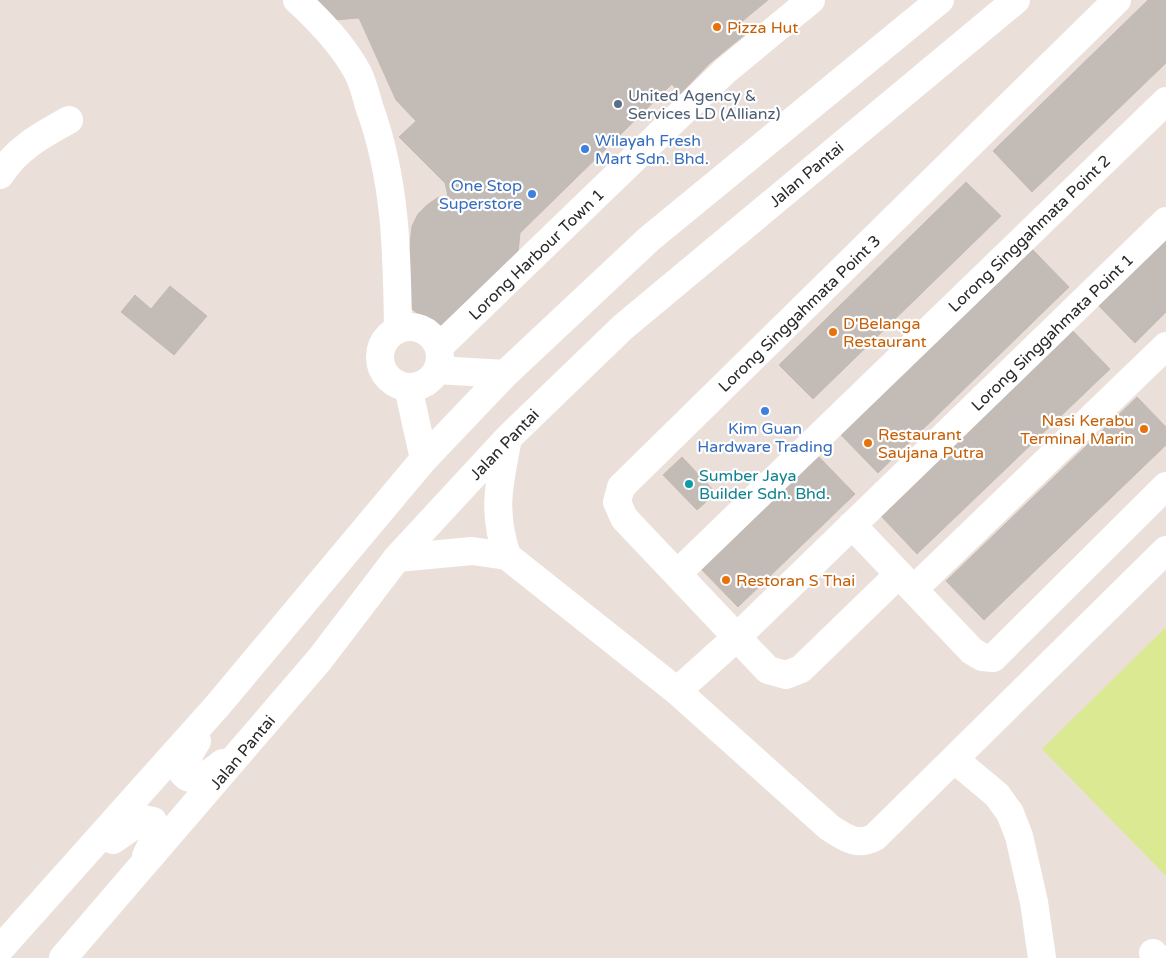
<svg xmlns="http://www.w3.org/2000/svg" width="1166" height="958" viewBox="0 0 1166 958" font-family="'Varela Round',sans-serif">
<rect width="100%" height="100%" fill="#ebdfda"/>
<path fill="#dbe992" d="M1166,627V876L1042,749Z"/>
<path fill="#c3bbb6" stroke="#c6bbb4" d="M314,0H768L739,24L747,33L710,63L680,94L672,84L520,233L517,263L445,326L430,324L412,309L406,298V282L412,226L418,214L427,205L437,198L448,196L445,183L399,137L416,121L396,100L359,18L334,20Z
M1148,0H1166V63L1032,192L993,151Z
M966,182L1001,216L813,399L779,365Z
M1166,236V312L1135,343L1097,304Z
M1031,248L1069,287L878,473L840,434Z
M170,286L207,316L174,355L121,312L135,295L151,309Z
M1073,331L1110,369L917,554L880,515Z
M1137,397L1166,427V445L984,620L946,581Z
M817,455L855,494L738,607L701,569Z
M682,457L716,493L697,510L663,475Z"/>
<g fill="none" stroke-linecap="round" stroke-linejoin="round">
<path stroke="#fff" stroke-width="28" d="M297,0C320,21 343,45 358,73C363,83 366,95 369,106C396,180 397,251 398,328
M0,175C17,148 42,135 69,120
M380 357a30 30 0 1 1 60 0a30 30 0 1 1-60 0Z
M439,347L725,71L811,0
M437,370L505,374
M408,387L424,459
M852,525L972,651L982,657L993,658L1166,486
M507,556C492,510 499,485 508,438
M397,558L472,551L507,556L677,691L830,828C846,838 857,847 875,837L1166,550
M677,574L1166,101
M898,575L801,669L786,675L768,670L624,518L617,502L621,487L1117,0
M914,589L1166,346
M677,691L736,638L1166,221
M197,741L184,763L182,772C194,788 211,771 223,763
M954,759L997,795L1010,813L1019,836L1034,902L1042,958
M113,840L143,819L153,821L158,830L146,856
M0,949L218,705L424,459L505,374L649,239L940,0
M1153,953L1158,958
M63,958L320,659L397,558L508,438L623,327L1016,0"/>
</g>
<g fill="#e8710a" stroke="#fff" stroke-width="2">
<circle cx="717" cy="27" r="5"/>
<circle cx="833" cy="332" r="5"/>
<circle cx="1144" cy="429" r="5"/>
<circle cx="868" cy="443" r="5"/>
<circle cx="726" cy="580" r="5"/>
</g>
<circle fill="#5c6f8a" stroke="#fff" stroke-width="2" cx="618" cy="104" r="5"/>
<g fill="#3f7fe0" stroke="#fff" stroke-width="2">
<circle cx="585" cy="149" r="5"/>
<circle cx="532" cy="194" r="5"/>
<circle cx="765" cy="411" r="5"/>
</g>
<circle fill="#0f9aa8" stroke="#fff" stroke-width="2" cx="689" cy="484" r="5"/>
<g text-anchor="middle" stroke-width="4.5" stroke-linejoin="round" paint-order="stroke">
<g font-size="16" fill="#c56008" stroke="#fff" text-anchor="start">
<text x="727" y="33">Pizza Hut</text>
<text x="843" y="329">D'Belanga<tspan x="843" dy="18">Restaurant</tspan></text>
<text x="1134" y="426" text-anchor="end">Nasi Kerabu<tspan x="1134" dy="18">Terminal Marin</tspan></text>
<text x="878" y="440">Restaurant<tspan x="878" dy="18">Saujana Putra</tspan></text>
<text x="736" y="586">Restoran S Thai</text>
</g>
<g font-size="16" fill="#4e5e75" stroke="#fff" text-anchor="start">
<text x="628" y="101">United Agency &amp;<tspan x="628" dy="18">Services LD (Allianz)</tspan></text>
</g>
<g font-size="16" fill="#366cbe" stroke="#fff" text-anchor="start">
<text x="595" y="146">Wilayah Fresh<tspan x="595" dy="18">Mart Sdn. Bhd.</tspan></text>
<text x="522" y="191" text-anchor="end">One Stop<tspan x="522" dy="18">Superstore</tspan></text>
<text x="765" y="434" text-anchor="middle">Kim Guan<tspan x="765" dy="18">Hardware Trading</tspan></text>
</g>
<g font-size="16" fill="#292929" stroke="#fff">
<text transform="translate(806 174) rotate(-40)" y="6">Jalan Pantai</text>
<text transform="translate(1029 233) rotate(-44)" y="6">Lorong Singgahmata Point 2</text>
<text transform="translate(536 254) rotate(-44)" y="6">Lorong Harbour Town 1</text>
<text transform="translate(799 313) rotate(-44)" y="6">Lorong Singgahmata Point 3</text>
<text transform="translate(1052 332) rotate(-44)" y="6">Lorong Singgahmata Point 1</text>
<text transform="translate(504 444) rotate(-46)" y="6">Jalan Pantai</text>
<text transform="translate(242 752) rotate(-50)" y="6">Jalan Pantai</text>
</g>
<g font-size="16" fill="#0d838f" stroke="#fff" text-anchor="start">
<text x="699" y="481">Sumber Jaya<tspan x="699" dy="18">Builder Sdn. Bhd.</tspan></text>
</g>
</g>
</svg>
